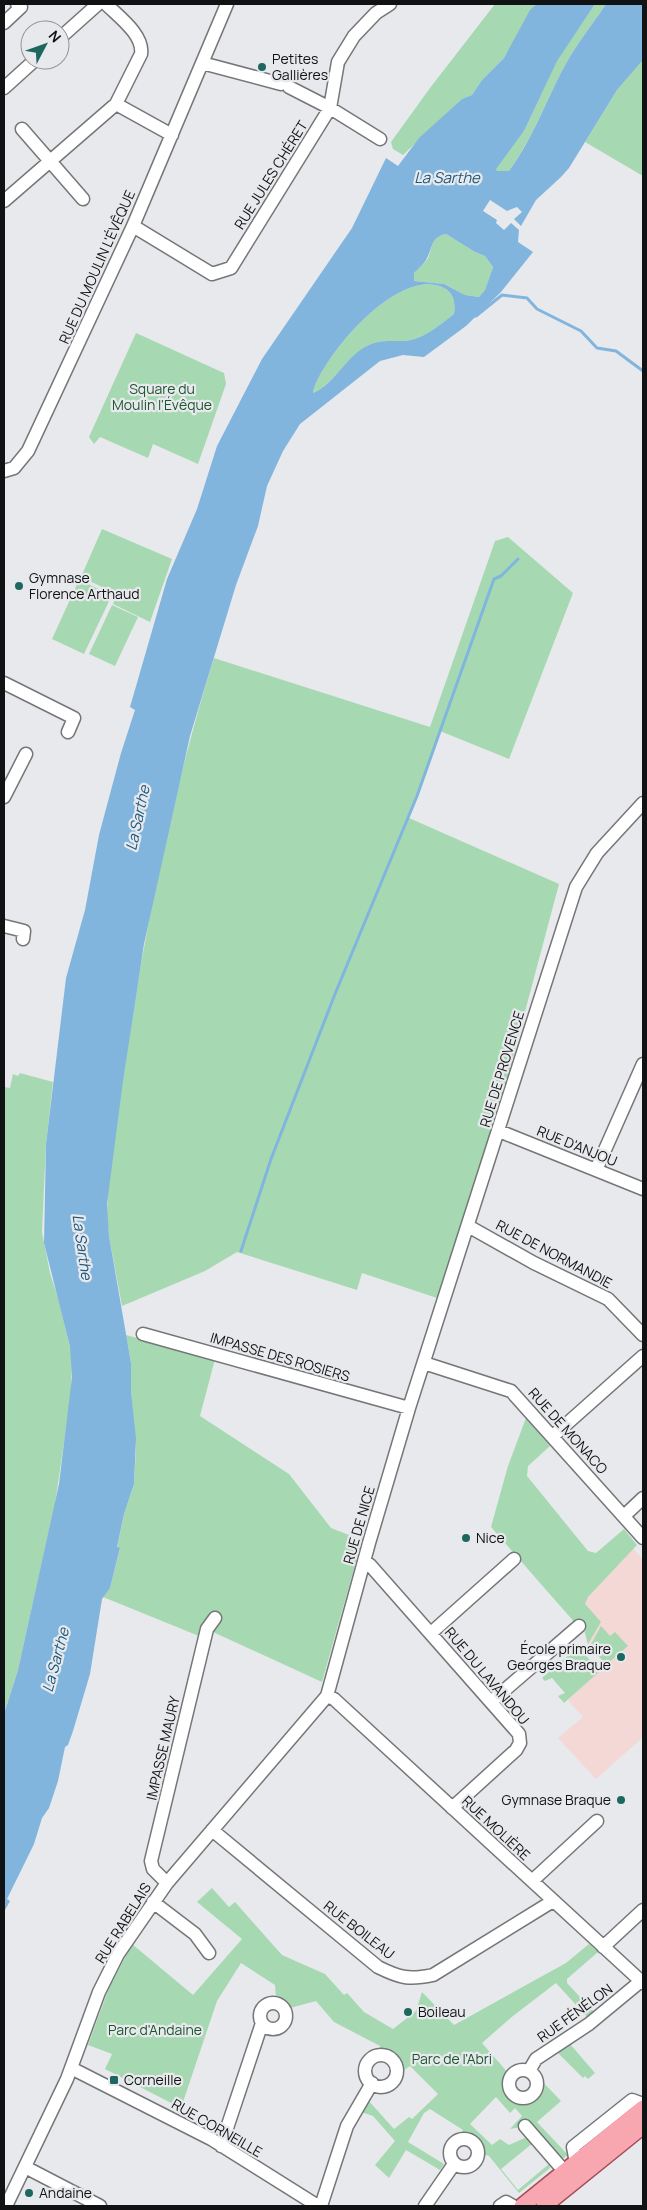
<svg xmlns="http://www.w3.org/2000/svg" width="647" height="2210" viewBox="0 0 647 2210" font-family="Manrope,sans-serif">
<rect width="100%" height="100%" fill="#e8e9ec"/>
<path fill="#f3d8d5" d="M633,1548L643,1560V1737L596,1779L558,1738L583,1717L568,1700L606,1665L586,1641L584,1604L588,1597Z"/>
<path fill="#a6d9b2" d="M495,4H537L504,58L482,80L472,95L462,99L403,155L393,149L391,142L430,88Z
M595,4H606C592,25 575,46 563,69C545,103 532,139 509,171H497L495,169L524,131L557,60Z
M643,60V176L585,142L617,90Z
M446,234L475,252L485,256L493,267L485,290L479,297L465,295L444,284L414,281V273C418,269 425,263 428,258C433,247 431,237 446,234Z
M426,284C447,285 457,293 454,314C441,324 427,336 411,340C396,343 383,338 369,345C347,355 336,382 313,393C314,384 321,373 326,365C346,334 387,288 426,284Z
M136,333L224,373L226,384L198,464L153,444L148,458L100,437L94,444L89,437Z
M102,529L172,559L150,622L113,604L117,594L81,577Z
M508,537L573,593L509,759L440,731L409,818L559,884L493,1132L440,1299L362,1273L357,1290L237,1252L205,1271L122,1306L109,1236L107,1215C108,1160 119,1104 127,1050C147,918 174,786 214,658L430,727L495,541Z
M79,580L112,595L84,654L52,639Z
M112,605L138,617L115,666L89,654Z
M20,1073L53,1082L46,1144L42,1232L50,1273L58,1298L72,1356L71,1395L55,1504L18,1670L4,1714V1087L10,1088L13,1074L18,1076Z
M126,1335L215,1359L200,1416L289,1474L331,1528L362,1540L322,1682L202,1627L199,1636L103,1597L110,1588L120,1549L117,1548L124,1514L134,1484L136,1449L131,1391V1363Z
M526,1418L550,1446L528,1466L527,1476L588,1551L596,1553L624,1529L637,1545L588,1597L585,1604L601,1622L588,1644L582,1622L576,1624L491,1527L508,1466Z
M601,1626L610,1636L615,1632L628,1646L606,1665L590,1646Z
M578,1647L600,1671L564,1703L558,1696L565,1693L552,1678L545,1681L542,1678Z
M212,1888L229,1907L235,1902L282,1955L325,1974L344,1995L347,1993L364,2012L393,2029L416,2011L422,1992L454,2025L566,1963L589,1944L598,1952L567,1979V1983L595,2013L588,2018L556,1983L513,2016L482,2043L509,2074C507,2087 508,2093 519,2100C534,2098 540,2092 538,2077L561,2101L537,2122L568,2155L561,2160L521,2127L510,2129L522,2116L515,2108L510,2113L496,2097L470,2124L492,2145L500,2139L509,2145L527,2137L533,2143L501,2169L518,2190L549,2164L550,2168L519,2193L489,2156L486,2155L477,2163C480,2149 476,2137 459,2138L463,2130L430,2109L424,2113L408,2142L444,2164L440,2170L406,2150L389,2178L375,2165L395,2141L373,2116L361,2112L367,2099L394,2129L409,2117L412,2119L438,2094L410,2066L400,2073L395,2061L380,2053V2046L334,2022L316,2001L290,2008L276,1999L275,1985L241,1963L217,2001L181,2108L105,2069L112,2054L88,2045L109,1988L132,1944L193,1995L242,1939L197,1902Z
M570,2044L595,2073L588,2079L585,2076L583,2078L557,2052Z"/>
<path fill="#81b5de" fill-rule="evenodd" d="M537,4H595L557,61L524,131L496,169L497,171H509C532,140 545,103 563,69C575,46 592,25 606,4H643V60L617,90L569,168L561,177L536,200L521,226L514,219L522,212L517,207L507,211L490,200L483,211L497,220L496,223L504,230L511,223L519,230L518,242L533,252L501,292L466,326L424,357L403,355L380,361L300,424L283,451L267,486L258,526L236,585L190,736L144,944L123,1081L107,1204L109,1236L131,1363V1391L136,1439L134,1484L124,1514L117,1547L120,1548L110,1588L102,1599L90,1674L73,1731L68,1745L65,1747L58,1781L49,1808L42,1818L34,1844L7,1899L10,1901L4,1912V1714L18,1670L59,1484L72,1377L70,1347L44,1243L46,1144L66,978L85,910L99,835L121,753L135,710L130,707L167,579L197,509L217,446L262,359L352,228L386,158L398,166L419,138L462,99L472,95L482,80L504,58L530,10ZM446,234L475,252L485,256L493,267L485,290L479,297L465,295L444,284L414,281V273C418,269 425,263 427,258C433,247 431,237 446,234ZM426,284C447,285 457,293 454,314C441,324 427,336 411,340C396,343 383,338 369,345C346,355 336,383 313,393C314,384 321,373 326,365C346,334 387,288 426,284Z"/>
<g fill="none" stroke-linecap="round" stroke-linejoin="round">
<path stroke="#81b5de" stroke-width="3" d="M476,316L502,295L527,298L537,309L581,331L597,348L616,351L643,371
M241,1251L271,1159L335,994L417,796L494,579L501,576L518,559"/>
<defs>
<path id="minor" d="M106,4C119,17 144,35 141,54L116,104
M4,23L21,7L17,4
M60,38L98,4
M202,63L281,84
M289,87L330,108L380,139
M4,88L35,60
M22,129L83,199
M4,201L116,104L172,135
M133,226L212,274L231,268L330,108L338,62L354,36L376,13L390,4
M4,471L14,468L28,451L133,226L227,4
M4,683L74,718L68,732
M4,797L26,754
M4,926L24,931L23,939
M499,1131L643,1189
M596,1170L643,1064
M468,1226L534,1263L608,1299L643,1335
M143,1334L409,1408
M424,1363L511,1391L643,1538
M553,1436L643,1356
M624,1516L643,1498
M364,1561L370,1565L519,1734L520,1743L516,1750L452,1808
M431,1633L514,1559
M327,1696L334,1699L643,1983
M492,1701L579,1626
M212,1830L378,1967C400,1978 409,1980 433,1975L553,1901
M532,1881L597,1821
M167,1883L153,1869L151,1861L207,1629L215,1618
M153,1902L195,1934L209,1953
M603,1947L643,1910
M260 2016a13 13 0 1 1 26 0a13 13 0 1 1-26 0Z
M365 2071a16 16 0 1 1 32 0a16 16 0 1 1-32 0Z
M71,2068L211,2139L318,2206
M509 2084a14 14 0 1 1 28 0a14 14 0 1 1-28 0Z
M529,2071L536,2059L589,2024L641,1981
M525,2126L565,2172
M450 2153a14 14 0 1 1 28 0a14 14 0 1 1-28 0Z
M221,2146L262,2023
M576,2163L573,2147L632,2100L643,2104
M25,2167L100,2206
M6,2206L67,2079L99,1992L118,1954L167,1883L327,1696L369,1543L409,1408L576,887L597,853L643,803
M321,2206L347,2126L372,2083
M425,2206L454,2164
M500,2206L506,2202L513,2206"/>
<path id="major" d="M522,2206L643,2108
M544,2206L643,2126"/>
</defs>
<use href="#minor" stroke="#757678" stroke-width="15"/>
<use href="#major" stroke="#a54c58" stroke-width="18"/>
<use href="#minor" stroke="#fff" stroke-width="12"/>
<use href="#major" stroke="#f8a7b1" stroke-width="15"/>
</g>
<g fill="#1d675e" stroke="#e8e9ec" stroke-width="2">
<circle cx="262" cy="67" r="5"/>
<circle cx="19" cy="586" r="5"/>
<circle cx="466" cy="1538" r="5"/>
<circle cx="621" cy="1657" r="5"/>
<circle cx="621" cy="1800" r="5"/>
<circle cx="408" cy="2012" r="5"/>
<rect x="109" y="2075" width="10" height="10" rx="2.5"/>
<circle cx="29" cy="2193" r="5"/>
</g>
<g text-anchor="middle" stroke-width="4.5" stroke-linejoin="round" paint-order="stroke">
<g font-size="14" fill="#111213" stroke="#e8e9ec" text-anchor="start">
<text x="272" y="64">Petites<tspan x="272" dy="16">Gallières</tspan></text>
<text x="29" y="583">Gymnase<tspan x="29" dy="16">Florence Arthaud</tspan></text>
<text x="476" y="1543">Nice</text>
<text x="611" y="1654" text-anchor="end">École primaire<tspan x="611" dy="16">Georges Braque</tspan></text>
<text x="611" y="1805" text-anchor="end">Gymnase Braque</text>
<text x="418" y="2017">Boileau</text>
<text x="124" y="2085">Corneille</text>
<text x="39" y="2198">Andaine</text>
</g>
<g font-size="14" fill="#111213" stroke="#e8e9ec">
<text transform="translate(271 175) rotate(-58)" y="5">RUE JULES CHÉRET</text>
<text transform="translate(97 267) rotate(-66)" y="5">RUE DU MOULIN L'ÉVÊQUE</text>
<text transform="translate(502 1069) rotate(-73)" y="5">RUE DE PROVENCE</text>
<text transform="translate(577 1146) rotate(22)" y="5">RUE D'ANJOU</text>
<text transform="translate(554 1254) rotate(28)" y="5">RUE DE NORMANDIE</text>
<text transform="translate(280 1357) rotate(16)" y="5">IMPASSE DES ROSIERS</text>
<text transform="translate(568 1431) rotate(48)" y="5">RUE DE MONACO</text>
<text transform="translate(359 1525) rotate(-74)" y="5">RUE DE NICE</text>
<text transform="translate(487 1676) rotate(50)" y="5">RUE DU LAVANDOU</text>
<text transform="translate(163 1748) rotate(-77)" y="5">IMPASSE MAURY</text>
<text transform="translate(496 1828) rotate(43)" y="5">RUE MOLIÈRE</text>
<text transform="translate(123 1923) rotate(-58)" y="5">RUE RABELAIS</text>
<text transform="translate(359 1930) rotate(38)" y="5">RUE BOILEAU</text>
<text transform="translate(575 2013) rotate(-36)" y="5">RUE FÉNÉLON</text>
<text transform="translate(217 2128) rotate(30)" y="5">RUE CORNEILLE</text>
</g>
<g font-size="14" fill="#1c562f" stroke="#e8e9ec">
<text x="162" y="394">Square du<tspan x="162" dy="16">Moulin l'Évêque</tspan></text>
<text x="155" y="2035">Parc d'Andaine</text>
<text x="452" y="2064">Parc de l'Abri</text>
</g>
<g font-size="15" font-style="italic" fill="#1b577e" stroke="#e8e9ec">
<text x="447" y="183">La Sarthe</text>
<text transform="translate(138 818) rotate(-78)" y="5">La Sarthe</text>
<text transform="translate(82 1247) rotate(82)" y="5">La Sarthe</text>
<text transform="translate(56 1660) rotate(-75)" y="5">La Sarthe</text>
</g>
</g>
<rect width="647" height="2210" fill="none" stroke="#111213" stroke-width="10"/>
<g transform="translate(45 45) rotate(49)"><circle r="24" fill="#e8e9ec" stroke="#929395"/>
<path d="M0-4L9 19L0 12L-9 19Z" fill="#1d675e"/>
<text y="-8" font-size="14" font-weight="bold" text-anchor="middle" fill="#111213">N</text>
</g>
</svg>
